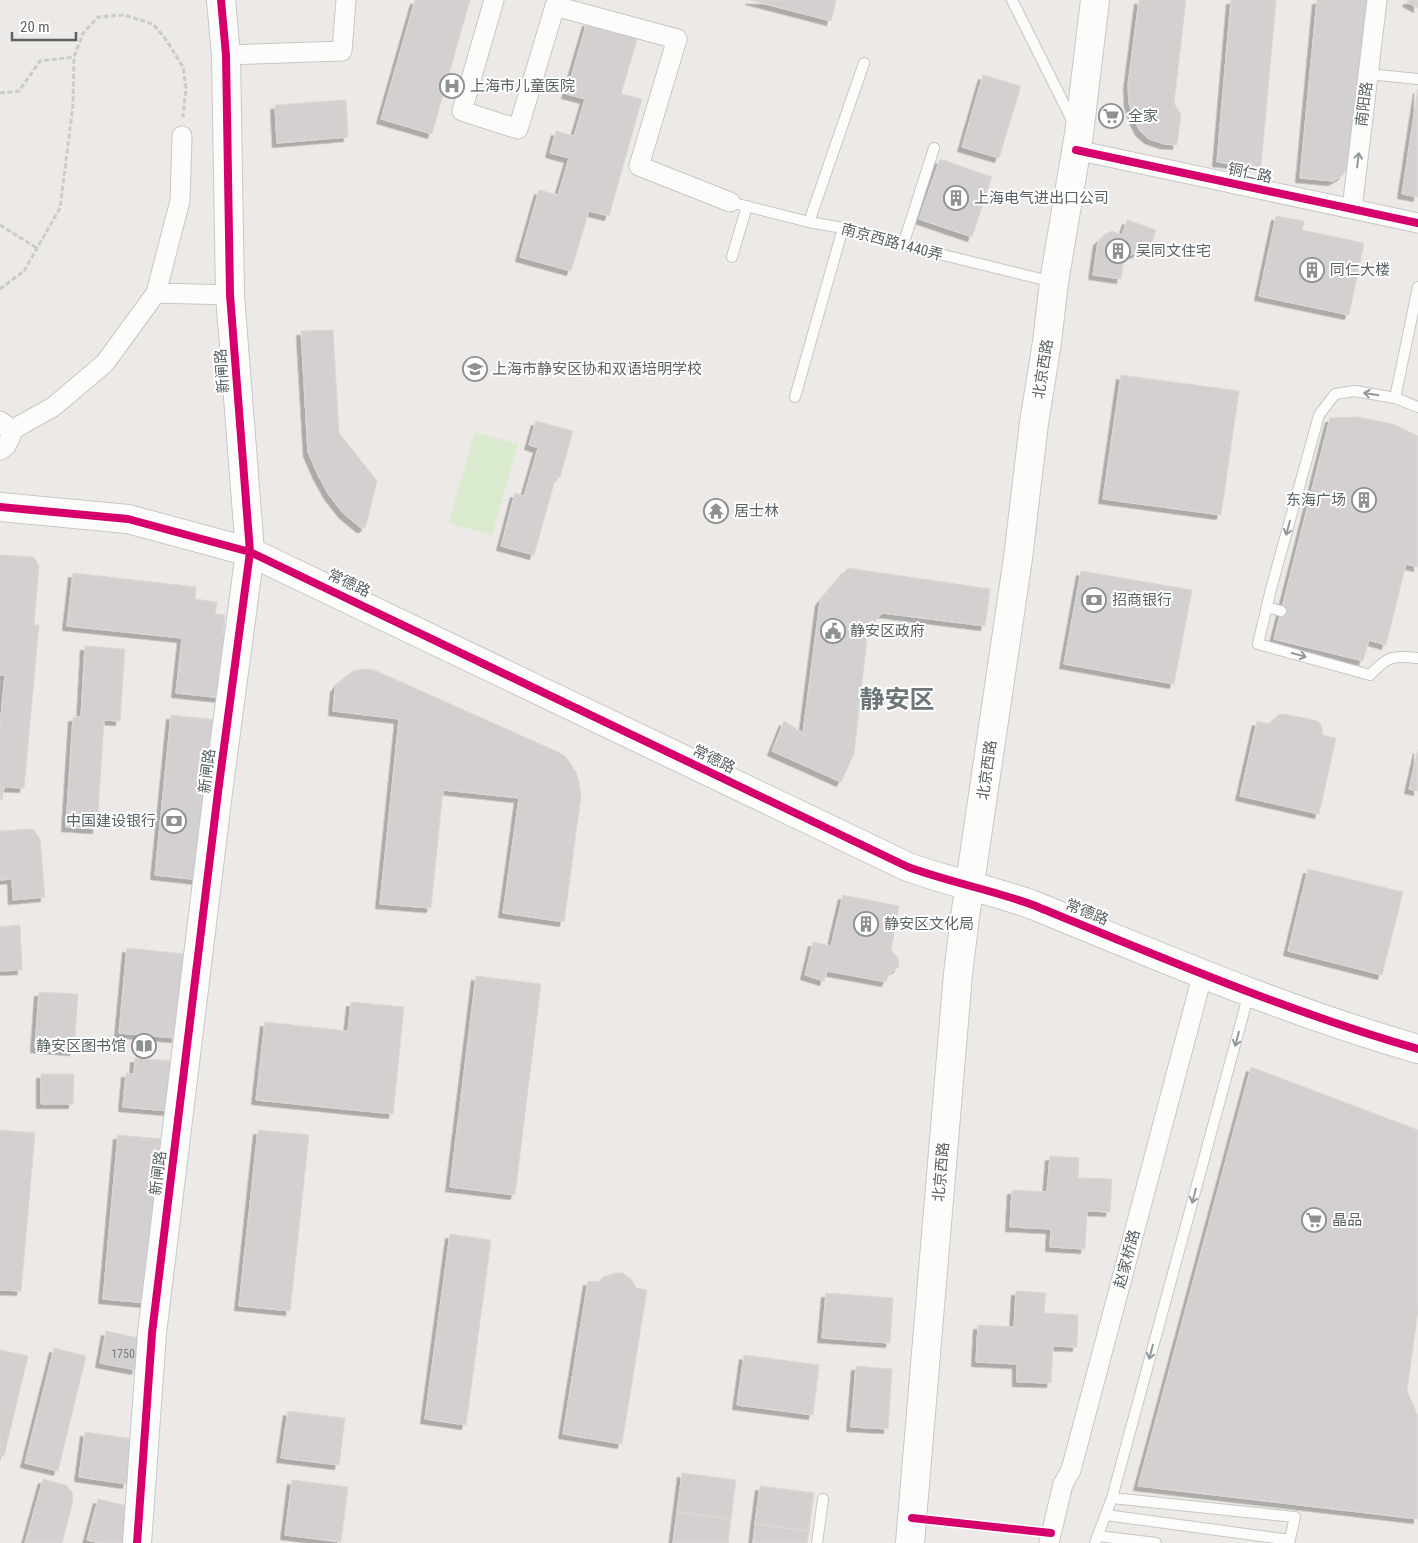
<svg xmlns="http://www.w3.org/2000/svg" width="1418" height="1543" viewBox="0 0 1418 1543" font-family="'Roboto Condensed','Noto Sans SC',sans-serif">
<defs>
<filter id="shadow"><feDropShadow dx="-4.5" dy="4.5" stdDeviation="0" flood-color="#0004"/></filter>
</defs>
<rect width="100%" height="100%" fill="#ece9e6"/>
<path fill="#d9eacf" d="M475,432L518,444L492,535L449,523Z"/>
<path fill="#d3d0cf" stroke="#dcd8d6" filter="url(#shadow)" d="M415,0H470L432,134L381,119Z
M750,0H836L831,21Z
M1139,0H1186L1174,103L1181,115L1177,145L1164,144L1149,139L1140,131L1134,119L1129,103L1128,85Z
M1231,0H1276L1261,167L1217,162Z
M1317,0H1367L1349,165L1343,175L1333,181L1300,178Z
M1408,0H1418V8L1407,2Z
M587,22L638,36L621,94L642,99L609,216L589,211L571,271L520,257L539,190L558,195L569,158L550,153L556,131L574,136L585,99L566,94Z
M983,75L1021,86L999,158L962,147Z
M1418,89V197L1402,194Z
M346,100L348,137L277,143L275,105Z
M940,159L992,177L972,237L919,219Z
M1276,216L1304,221L1302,230L1364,243L1349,315L1259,296Z
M1127,220L1156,230L1151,245L1143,243L1141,249L1137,253L1124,257L1121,279L1093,275L1098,241L1104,235L1112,231L1122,235Z
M333,330L339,433L377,481L366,525L364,528H361L343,513L329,495L318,475L308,452L301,331Z
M1121,375L1239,391L1221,515L1103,499Z
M1357,417L1393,424L1418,436V567L1406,564L1386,645L1369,640L1363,661L1274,639L1330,418Z
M536,421L573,431L560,477L556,476L534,555L501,546L515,493L524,496L538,448L529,445Z
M0,555L34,557L39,566L34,625H39L24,788L4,787L2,800H0V727L5,675H0Z
M848,568L990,589L985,626L882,613L868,630L854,754L841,782L772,751L784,721L803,733L820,601Z
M1081,571L1192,590L1174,684L1064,664Z
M73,573L196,587L195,599L217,602L215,614L225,615L223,638L230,639L223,698L176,693L182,638L67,626Z
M85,646L125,649L120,721L104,720L97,829L66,827L73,717H81Z
M363,669L374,670L560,753L566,757L576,772L579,782L581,796L564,922L503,913L519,798L443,790L431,908L380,904L399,719L333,711L335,688L340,681L353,671Z
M1284,714L1314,720L1319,722L1322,728L1323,735L1336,738L1319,814L1240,796L1257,721L1270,724L1278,715Z
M171,715L217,720L200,880L155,875Z
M1418,749V791L1409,789Z
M33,829L40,839L45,897L13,900L12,879L0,880V831Z
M1308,869L1403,892L1382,975L1288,951Z
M843,895L899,906L891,950L898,958L899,967L890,973L886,982L827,971L824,981L805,975L813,942L831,946Z
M20,925L22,970L0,971V927Z
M127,948L184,954L176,1038L119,1033Z
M476,976L541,984L515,1195L450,1187Z
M39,992L78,994L74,1051L35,1048Z
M351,1002L404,1007L393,1114L256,1100L265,1022L348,1031Z
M135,1058L173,1061L169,1111L123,1107L126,1073L134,1074Z
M1251,1067L1418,1130V1310L1407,1391L1418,1416V1519L1138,1486Z
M41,1074H74L73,1104H41Z
M0,1130L35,1133L21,1291L0,1290Z
M258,1130L309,1135L290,1311L239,1306Z
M118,1135L162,1139L147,1303L103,1299Z
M1050,1156L1079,1158L1078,1178L1112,1179L1110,1212L1087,1211L1085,1249L1050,1247L1051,1229L1010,1227L1012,1190L1047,1192Z
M450,1234L491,1240L466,1425L425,1419Z
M615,1273H622L627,1276L631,1279L636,1288L647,1290L622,1444L563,1434L588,1281L599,1282L603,1277Z
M1016,1291L1046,1293L1044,1313L1078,1315L1077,1347L1053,1346L1051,1383L1017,1382V1364L976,1362L978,1325L1014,1327Z
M826,1293L893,1298L890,1343L822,1338Z
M106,1331L143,1339L136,1370L100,1363Z
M54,1348L86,1356L58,1471L25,1463Z
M0,1350L28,1356L4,1456L0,1455Z
M744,1355L819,1365L813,1415L737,1405Z
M856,1366L892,1369L888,1429L851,1427Z
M288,1411L345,1418L339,1465L281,1458Z
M85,1432L133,1439L127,1484L79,1477Z
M682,1473L736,1480L731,1519L677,1512Z
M43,1479L66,1485L72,1492L73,1501L62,1543H25Z
M292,1480L348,1487L341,1542L285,1535Z
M760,1486L814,1493L809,1531L755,1524Z
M98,1499L132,1507L123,1543H101L87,1540Z
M677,1512L731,1519L728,1543H673Z
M755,1524L809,1531L807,1543H753Z"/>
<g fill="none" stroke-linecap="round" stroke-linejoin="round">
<defs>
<path id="service" d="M1012,0L1074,124
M1368,74L1418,79
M730,202L809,222L843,228L903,245L1053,282
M809,222L864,63
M903,245L934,148
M732,257L747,206
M795,397L843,228
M1395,398L1418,287
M1418,407L1395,398L1355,391L1335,394L1319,415L1271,589L1258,644L1370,675C1388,656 1393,655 1418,658
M1267,607L1281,611
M1112,1498L1295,1517L1289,1543
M1106,1515L1290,1540
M1098,1536L1156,1543
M817,1543L823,1499
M1095,1543L1112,1498L1249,993"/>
<path id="minor" d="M494,0L462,111L518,129L555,6L677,39L639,166L730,202
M226,55L342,51L346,0
M182,136L180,201L156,293L230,295
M1076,150L1418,223
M1352,209L1377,0
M0,421L8,427L11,436L6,446L0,450
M10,431L53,407L105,363L156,293
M1049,1543L1063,1484L1071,1470L1203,973"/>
<path id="secondary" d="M0,507L128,519L250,552L908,867C949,882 992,890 1033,905C1160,957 1286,1011 1418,1049
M137,1543L152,1333L218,792L250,552L230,295L226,55L221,0
M910,1543L958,974L965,917L1018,558L1034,423L1047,342L1054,282L1079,134L1095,0"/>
</defs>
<use href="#service" stroke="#c7c7c6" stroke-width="12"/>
<use href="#minor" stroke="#c7c7c6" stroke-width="21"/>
<use href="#secondary" stroke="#c8c8c8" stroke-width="30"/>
<path stroke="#c7cdc8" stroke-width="3" stroke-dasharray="5 2.5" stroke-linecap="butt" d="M0,93L19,91L40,61L74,57
M0,225L37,248
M0,289L24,271L60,208L73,105L74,57L83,33L98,17L124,15L153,24L167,41L183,67L186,89L183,117"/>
<use href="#service" stroke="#fcfcfb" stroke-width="10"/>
<use href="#minor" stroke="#fcfcfb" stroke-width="19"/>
<use href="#secondary" stroke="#fcfcfb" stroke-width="28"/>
<defs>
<path id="cycleway" d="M1076,150L1418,223
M0,507L128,519L250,552L908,867C949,882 992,890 1033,905C1160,957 1286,1011 1418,1049
M912,1518L1051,1533
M137,1543L152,1333L218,792L250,552L230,295L226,55L221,0"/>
</defs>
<use href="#cycleway" stroke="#fff" stroke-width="11"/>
<use href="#cycleway" stroke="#d6006c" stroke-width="8"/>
</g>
<defs><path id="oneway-shaft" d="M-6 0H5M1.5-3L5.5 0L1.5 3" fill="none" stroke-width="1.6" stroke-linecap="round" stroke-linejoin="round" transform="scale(1.25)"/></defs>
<g stroke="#93989a">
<use href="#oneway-shaft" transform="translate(1358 160) rotate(-83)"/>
<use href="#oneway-shaft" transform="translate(1371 394) rotate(-171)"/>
<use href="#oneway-shaft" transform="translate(1288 528) rotate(105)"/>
<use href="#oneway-shaft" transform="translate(1299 655) rotate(15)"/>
<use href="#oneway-shaft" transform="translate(1237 1039) rotate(105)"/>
<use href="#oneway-shaft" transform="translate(1194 1196) rotate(105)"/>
<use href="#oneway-shaft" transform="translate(1151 1352) rotate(105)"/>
</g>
<defs>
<symbol id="hospital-ring" viewBox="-11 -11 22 22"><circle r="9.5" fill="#fff" stroke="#8e9192" stroke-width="1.5"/><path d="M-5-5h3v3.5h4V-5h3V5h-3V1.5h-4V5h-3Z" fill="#8e9192"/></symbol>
<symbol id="supermarket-ring" viewBox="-11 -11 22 22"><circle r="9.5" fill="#fff" stroke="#8e9192" stroke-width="1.5"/><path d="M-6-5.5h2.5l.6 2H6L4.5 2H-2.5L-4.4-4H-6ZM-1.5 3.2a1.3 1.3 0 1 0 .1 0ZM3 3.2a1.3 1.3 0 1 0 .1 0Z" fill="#8e9192"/></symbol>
<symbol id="building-ring" viewBox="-11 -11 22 22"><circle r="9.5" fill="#fff" stroke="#8e9192" stroke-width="1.5"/><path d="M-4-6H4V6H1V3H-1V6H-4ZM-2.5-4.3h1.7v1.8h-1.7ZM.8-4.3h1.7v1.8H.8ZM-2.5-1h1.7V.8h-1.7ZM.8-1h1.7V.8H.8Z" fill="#8e9192"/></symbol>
<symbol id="school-ring" viewBox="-11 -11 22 22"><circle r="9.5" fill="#fff" stroke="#8e9192" stroke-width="1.5"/><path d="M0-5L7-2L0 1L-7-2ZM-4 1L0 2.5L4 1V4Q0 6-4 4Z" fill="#8e9192"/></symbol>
<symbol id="temple-ring" viewBox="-11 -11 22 22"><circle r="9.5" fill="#fff" stroke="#8e9192" stroke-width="1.5"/><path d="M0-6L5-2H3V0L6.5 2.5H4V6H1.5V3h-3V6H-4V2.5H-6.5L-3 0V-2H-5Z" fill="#8e9192"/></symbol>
<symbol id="bank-ring" viewBox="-11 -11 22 22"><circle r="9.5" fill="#fff" stroke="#8e9192" stroke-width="1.5"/><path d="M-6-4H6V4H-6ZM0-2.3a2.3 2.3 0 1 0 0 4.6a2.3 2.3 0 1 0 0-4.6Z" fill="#8e9192"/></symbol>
<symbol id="civic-ring" viewBox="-11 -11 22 22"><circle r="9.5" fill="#fff" stroke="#8e9192" stroke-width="1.5"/><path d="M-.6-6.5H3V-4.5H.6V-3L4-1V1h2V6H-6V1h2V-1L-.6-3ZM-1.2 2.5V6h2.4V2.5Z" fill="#8e9192"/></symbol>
<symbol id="library-ring" viewBox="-11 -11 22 22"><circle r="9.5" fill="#fff" stroke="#8e9192" stroke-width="1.5"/><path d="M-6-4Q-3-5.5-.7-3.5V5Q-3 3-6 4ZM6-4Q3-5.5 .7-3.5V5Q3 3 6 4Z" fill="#8e9192"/></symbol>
</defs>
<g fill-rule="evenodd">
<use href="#hospital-ring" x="438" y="72" width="28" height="28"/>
<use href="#supermarket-ring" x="1097" y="102" width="28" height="28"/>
<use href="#building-ring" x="942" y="184" width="28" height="28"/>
<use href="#building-ring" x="1104" y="237" width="28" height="28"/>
<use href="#building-ring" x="1298" y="256" width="28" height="28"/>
<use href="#school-ring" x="461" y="355" width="28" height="28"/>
<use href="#building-ring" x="1350" y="486" width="28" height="28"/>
<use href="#temple-ring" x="702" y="497" width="28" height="28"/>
<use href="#bank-ring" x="1080" y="586" width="28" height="28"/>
<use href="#civic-ring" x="819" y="617" width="28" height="28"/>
<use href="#bank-ring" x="160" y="807" width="28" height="28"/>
<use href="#building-ring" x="852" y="910" width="28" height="28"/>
<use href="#library-ring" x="130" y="1032" width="28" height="28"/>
<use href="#supermarket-ring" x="1300" y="1206" width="28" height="28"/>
</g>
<g text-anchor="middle" stroke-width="4" stroke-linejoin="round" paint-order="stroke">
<g font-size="12" fill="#7a7f80">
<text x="123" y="1358">1750</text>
</g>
<g font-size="15" fill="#5b6265" stroke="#fff" text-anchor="start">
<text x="470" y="91">上海市儿童医院</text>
<text x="1128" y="121">全家</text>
<text x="974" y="203">上海电气进出口公司</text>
<text x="1136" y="256">吴同文住宅</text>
<text x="1330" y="275">同仁大楼</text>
<text x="492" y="374">上海市静安区协和双语培明学校</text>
<text x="1346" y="505" text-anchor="end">东海广场</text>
<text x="734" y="516">居士林</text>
<text x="1112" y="605">招商银行</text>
<text x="850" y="636">静安区政府</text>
<text x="156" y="826" text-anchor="end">中国建设银行</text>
<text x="884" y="929">静安区文化局</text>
<text x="126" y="1051" text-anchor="end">静安区图书馆</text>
<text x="1332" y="1225">晶品</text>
</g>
<g font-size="15" fill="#5b6265" stroke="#fff">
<text transform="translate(1364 104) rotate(-83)" y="5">南阳路</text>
<text transform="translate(1250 173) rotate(12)" y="5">铜仁路</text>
<text transform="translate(892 242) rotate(15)" y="5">南京西路1440弄</text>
<text transform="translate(1043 369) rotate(-81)" y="5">北京西路</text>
<text transform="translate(222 371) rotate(-94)" y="5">新闸路</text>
<text transform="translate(349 583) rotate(25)" y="5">常德路</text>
<text transform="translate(714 759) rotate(26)" y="5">常德路</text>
<text transform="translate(987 770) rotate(-82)" y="5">北京西路</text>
<text transform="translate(207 771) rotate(-83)" y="5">新闸路</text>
<text transform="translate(1087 912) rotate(22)" y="5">常德路</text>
<text transform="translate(941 1172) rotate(-85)" y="5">北京西路</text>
<text transform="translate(158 1173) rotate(-83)" y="5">新闸路</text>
<text transform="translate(1127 1259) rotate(-75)" y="5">赵家桥路</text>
</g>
<g font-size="25" font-weight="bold" fill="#6c7577" stroke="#fff">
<text x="897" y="708">静安区</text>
</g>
</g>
<path d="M12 32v8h64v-8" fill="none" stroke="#5b6265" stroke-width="2.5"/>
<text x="20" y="32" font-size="15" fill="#5b6265" stroke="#ffffff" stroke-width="4" paint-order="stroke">20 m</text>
</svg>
